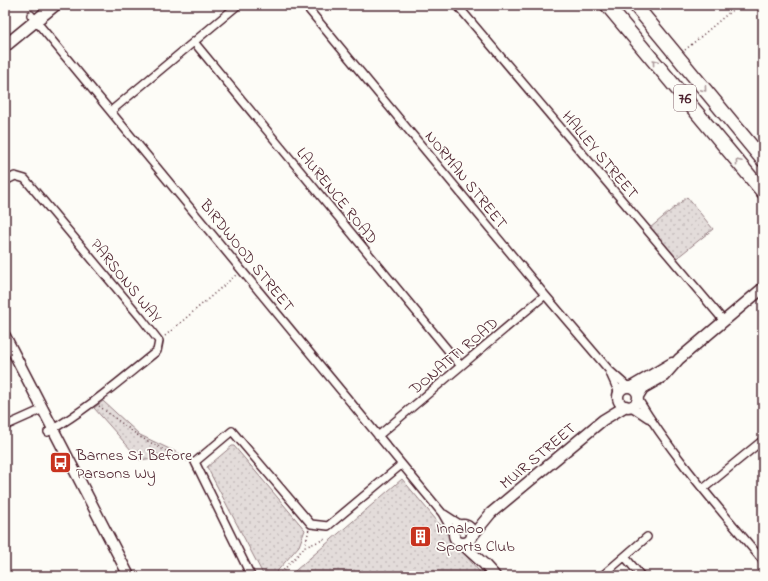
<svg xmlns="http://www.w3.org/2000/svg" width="768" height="581" viewBox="0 0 768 581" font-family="'Indie Flower',sans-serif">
<defs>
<pattern id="park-dots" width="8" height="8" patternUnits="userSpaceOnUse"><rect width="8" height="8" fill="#e3dcda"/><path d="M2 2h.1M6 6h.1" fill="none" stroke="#c4bcbb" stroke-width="1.8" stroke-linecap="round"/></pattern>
</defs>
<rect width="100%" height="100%" fill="#fdfcf7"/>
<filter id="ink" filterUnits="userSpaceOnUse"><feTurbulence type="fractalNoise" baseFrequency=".025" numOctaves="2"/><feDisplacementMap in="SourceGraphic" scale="8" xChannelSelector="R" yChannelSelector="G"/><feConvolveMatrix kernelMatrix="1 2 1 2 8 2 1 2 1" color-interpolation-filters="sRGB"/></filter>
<g filter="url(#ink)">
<path fill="url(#park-dots)" stroke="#967e82" d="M687,197L713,229L673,261L650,228Z
M103,401L140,435L180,454L140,460L94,408Z
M232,446H234L305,530L299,546L273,576H264L207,467Z
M402,479L483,576H289Z"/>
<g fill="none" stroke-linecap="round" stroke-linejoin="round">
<defs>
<path id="street" d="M305,5L545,295L609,370L628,387
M457,5L724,321
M31,15L442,513L454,534
M194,42L461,366
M111,111L238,5
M5,181L15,176L25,179L142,319L159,341L157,351C122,379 88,409 48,432
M610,373L619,393
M638,399C673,457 720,509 763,561
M630,406L648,418
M5,426L43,409
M378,436L545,295
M703,489L763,440
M444,514L461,525
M625,557L641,576
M251,576L195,462L232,431L311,524L328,526L401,465
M602,576L647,537"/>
<path id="secondary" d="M5,336L129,576
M631,387L672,363
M618 397a10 10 0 1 1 20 0a10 10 0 1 1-20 0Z
M638,396L643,388L664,376L679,359L763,288
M454 534a9 9 0 1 1 18 0a9 9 0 1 1-18 0Z
M473,535L491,513L603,420L626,406
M462,544L484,564L495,576"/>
<path id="primary" d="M5,46L55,5"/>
<path id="highway" d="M607,5L763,192
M635,5L763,160"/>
</defs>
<use href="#street" stroke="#4a1f2b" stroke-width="10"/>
<use href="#secondary" stroke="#4a1f2b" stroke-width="13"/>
<use href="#primary" stroke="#4a1f2b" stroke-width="14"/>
<use href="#highway" stroke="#4a1f2b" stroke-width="16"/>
<path stroke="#4a1f2b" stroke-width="1.5" stroke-dasharray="1 3" stroke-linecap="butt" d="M685,50L738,5
M165,336L236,275
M99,406L140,437L183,460L189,461
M305,547L325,539
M5,563L9,576
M278,576L305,547L309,529"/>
<use href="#street" stroke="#fdfcf7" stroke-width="7"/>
<use href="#secondary" stroke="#fdfcf7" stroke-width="10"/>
<use href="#primary" stroke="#fdfcf7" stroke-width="11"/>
<use href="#highway" stroke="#fdfcf7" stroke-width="13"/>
</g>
<defs><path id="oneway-chevron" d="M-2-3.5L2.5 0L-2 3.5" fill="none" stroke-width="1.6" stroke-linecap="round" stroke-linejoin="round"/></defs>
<g stroke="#ac999b">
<use href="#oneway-chevron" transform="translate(655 62) rotate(-130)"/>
<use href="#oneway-chevron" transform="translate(704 89) rotate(50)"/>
<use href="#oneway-chevron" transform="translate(738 162) rotate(-130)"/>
</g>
</g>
<defs>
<symbol id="bus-square" viewBox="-11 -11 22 22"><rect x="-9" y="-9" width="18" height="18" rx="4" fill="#c8321e" stroke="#fdfcf7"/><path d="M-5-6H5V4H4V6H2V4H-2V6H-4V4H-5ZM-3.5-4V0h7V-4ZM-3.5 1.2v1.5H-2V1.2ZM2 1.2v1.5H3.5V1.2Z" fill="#fff"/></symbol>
<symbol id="building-square" viewBox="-11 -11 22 22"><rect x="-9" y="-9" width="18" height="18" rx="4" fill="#c8321e" stroke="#fdfcf7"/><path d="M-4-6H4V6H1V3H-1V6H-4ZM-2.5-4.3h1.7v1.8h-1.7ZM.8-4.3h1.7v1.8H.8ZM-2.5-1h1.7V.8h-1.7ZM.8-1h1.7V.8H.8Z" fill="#fff"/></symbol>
</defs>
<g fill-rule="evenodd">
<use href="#bus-square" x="48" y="450" width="25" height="25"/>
<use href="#building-square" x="408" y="524" width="25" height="25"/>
</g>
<g text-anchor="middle" stroke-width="3.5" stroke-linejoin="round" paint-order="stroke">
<rect fill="#fdfcf7" stroke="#806168" stroke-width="1" x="674" y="85" width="22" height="26" rx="3"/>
<g font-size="15" font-weight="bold" fill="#4a1f2b">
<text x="685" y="103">76</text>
</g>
<g font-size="16" fill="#4a1f2b" stroke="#fdfcf7">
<text transform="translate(601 154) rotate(50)" y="6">HALLEY STREET</text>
<text transform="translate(467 179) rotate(51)" y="6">NORMAN STREET</text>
<text transform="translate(338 195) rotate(51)" y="6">LAURENCE ROAD</text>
<text transform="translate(248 255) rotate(51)" y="6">BIRDWOOD STREET</text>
<text transform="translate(127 280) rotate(51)" y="6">PARSONS WAY</text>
<text transform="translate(453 355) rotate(-40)" y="6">DONATTI ROAD</text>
<text transform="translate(537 455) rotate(-40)" y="6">MUIR STREET</text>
</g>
<g font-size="16" fill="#4a1f2b" stroke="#fdfcf7" text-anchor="start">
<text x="76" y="460">Barnes St Before<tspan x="76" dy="18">Parsons Wy</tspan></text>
<text x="436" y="533">Innaloo<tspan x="436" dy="18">Sports Club</tspan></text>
</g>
</g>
<rect width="768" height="581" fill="none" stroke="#fdfcf7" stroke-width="20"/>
<rect x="10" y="10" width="748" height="561" fill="none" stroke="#4a1f2b" stroke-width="1.5" filter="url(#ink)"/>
</svg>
